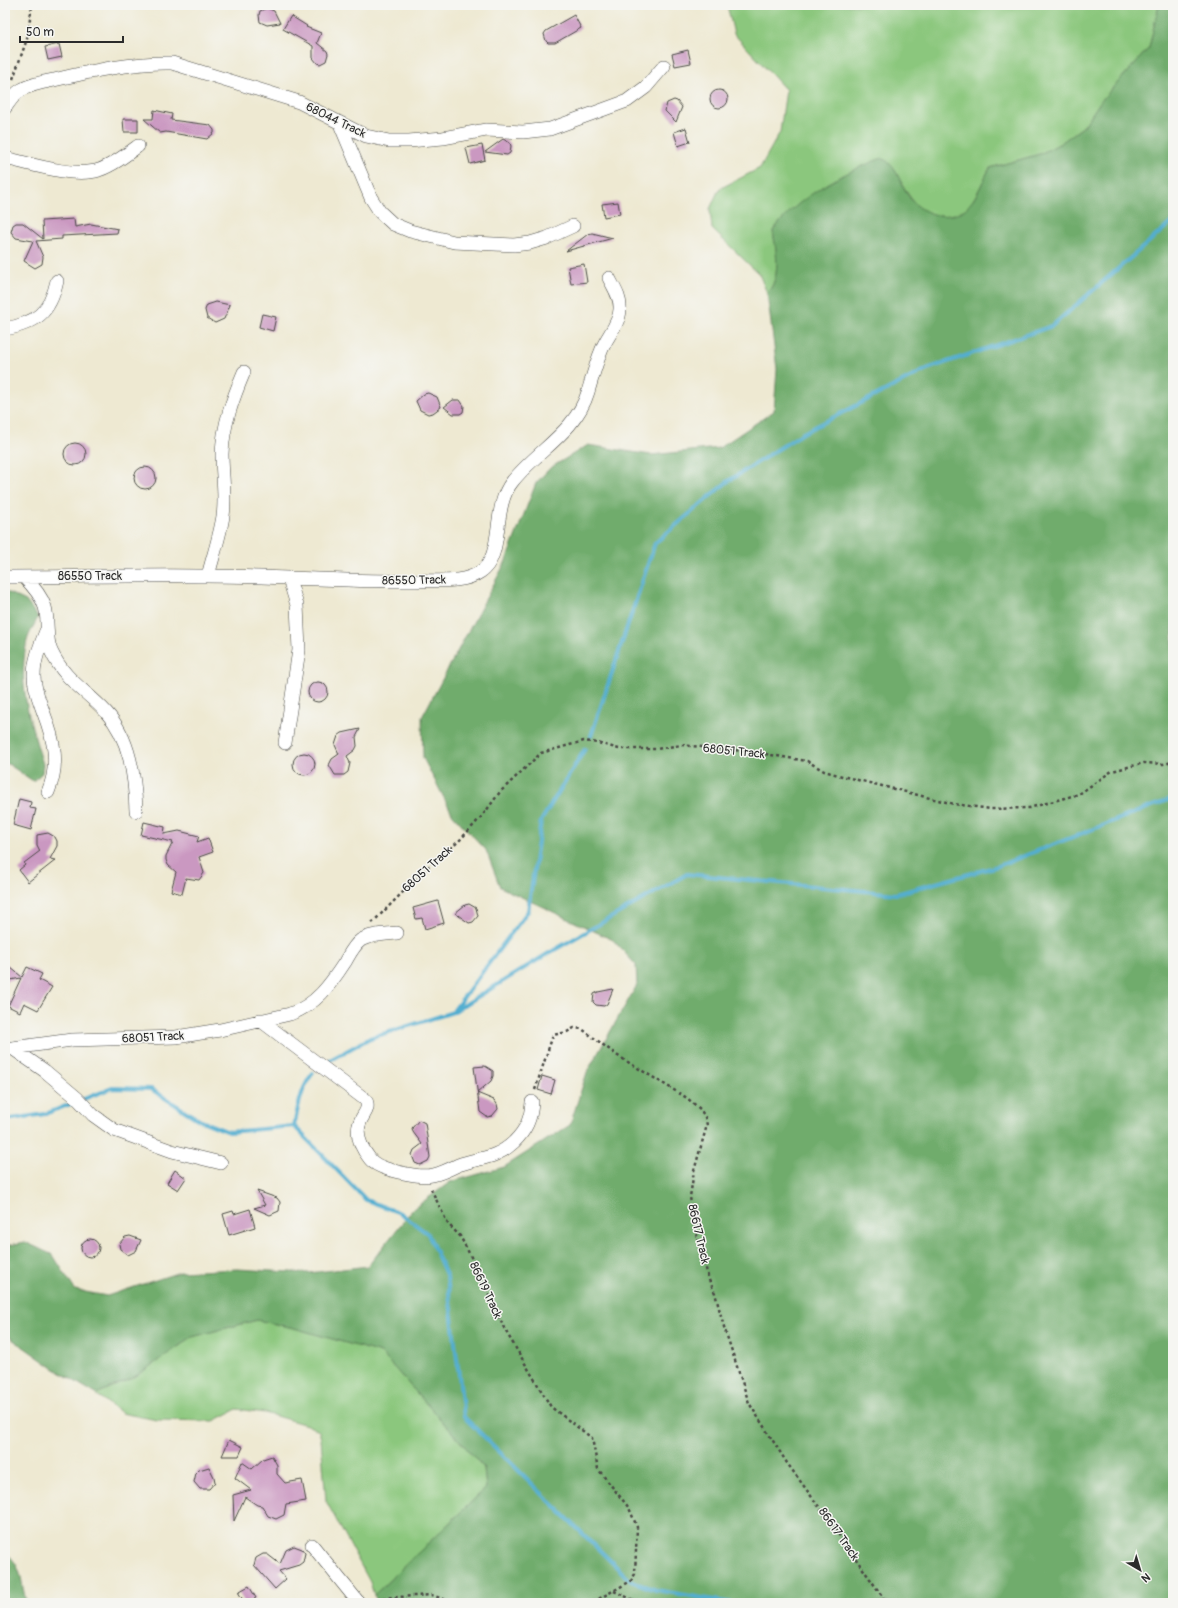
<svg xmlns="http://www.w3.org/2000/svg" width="1178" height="1608" viewBox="0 0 1178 1608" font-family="Pangolin,sans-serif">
<rect width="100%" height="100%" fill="#f6f6f2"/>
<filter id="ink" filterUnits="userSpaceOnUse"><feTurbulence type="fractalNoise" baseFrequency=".025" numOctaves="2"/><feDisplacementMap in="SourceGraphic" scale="8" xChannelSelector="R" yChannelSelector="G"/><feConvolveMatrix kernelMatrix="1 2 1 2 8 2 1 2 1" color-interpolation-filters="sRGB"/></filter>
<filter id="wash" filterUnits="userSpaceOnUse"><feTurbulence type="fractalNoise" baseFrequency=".012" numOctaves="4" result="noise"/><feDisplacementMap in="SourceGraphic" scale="16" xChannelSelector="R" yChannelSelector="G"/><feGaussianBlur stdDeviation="0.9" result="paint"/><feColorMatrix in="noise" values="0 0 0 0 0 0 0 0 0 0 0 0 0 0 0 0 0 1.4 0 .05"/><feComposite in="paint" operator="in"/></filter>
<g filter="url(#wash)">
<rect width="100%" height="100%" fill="#eee9d2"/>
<path fill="#8bc77d" stroke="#5b7954" d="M727,5H1159L1149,48L1100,102L1084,126L1061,143L1040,154L990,168C984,178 976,198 969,206C964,211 956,214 949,215C918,221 906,191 894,169L801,202L780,222L773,231C776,250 782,278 767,293L759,274L712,229L710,209L719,189L760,168L780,132L786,90L734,34Z
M257,1320L294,1328L381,1353L484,1468L486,1488L374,1595L370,1582L326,1501L321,1439L319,1431L307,1425L265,1413L237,1409L214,1421L157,1420L121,1413L96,1394L133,1378L192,1337Z"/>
<path fill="#70ac6c" stroke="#4e6c4c" d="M1159,5H1173V1603H376L374,1595L486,1488L484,1468L381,1353L294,1328L257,1320L192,1337L133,1378L96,1394L53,1368L5,1334V1246L25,1242L53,1255L75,1290L107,1296L180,1272L237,1269L308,1273L368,1266L413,1209L450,1182L504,1167L570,1125L587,1072L637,985L636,965L613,940L500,887L486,850L453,815L423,758L422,717L505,563L536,483L550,468L588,445L651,455L719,448L774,411L777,369L767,293C782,278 776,250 773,231C798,196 843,173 882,158C897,165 901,186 910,198C922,215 953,224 969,205C978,195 983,180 990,168L1040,154L1061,143L1084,126L1100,102L1149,48Z
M5,591L26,601L38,617C34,626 27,636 26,646C18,687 31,725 43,764L42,773L33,781L5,762Z
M5,1552C24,1567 20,1583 27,1603H5Z"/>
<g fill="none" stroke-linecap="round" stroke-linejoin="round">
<path stroke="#52aed0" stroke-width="4" d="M591,736L655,543L727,482L803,433L927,369L1052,326L1173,221
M454,1010L528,911L541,821L585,749
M330,1060L370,1038L453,1012L549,953L687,874L896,894L998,866L1173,798
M5,1120L45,1114L112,1088L151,1089L199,1120L229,1132L294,1126C298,1108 301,1087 313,1073
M294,1126L366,1200L400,1213L428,1234L447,1277L464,1417L631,1581L656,1590L732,1603"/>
</g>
<g id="blocks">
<path fill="#ca98c1" d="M267,8L274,11L280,23L267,25L260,22L259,15L260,11Z
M574,15L581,28L555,43H548L546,41L544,34L546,31Z
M291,16L307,26L306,27L321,33L317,43L327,51L328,54L326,61L320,64L317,63L313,58V46L283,29Z
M59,44L62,57L48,60L45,47Z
M688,50L691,63L675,66L672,54Z
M710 99a9 9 0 1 1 18 0a9 9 0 1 1-18 0Z
M674,100L677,101L682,107L676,122L665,111L667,103Z
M154,110L172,114L171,120L210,125L214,130V133L207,139L166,132L160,133L144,119H153Z
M123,119H138V132H124Z
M686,128L690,142L678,146L674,132Z
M503,139L510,143L511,146L510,153L507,155L485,152Z
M482,145L485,160L470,164L466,148Z
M618,202L620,214L604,217L602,204Z
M74,219L75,227L91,224L118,229L117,233L62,236V239L36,241L43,257L42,264L35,268L24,261L33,241L16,238L11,232L13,225L16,223H23L43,239L42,221Z
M592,233L613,238L566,251L588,234Z
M584,264L587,282L571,284L568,267Z
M216,302L230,305L224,319L215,323L207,318L205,310L207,305Z
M262,314L276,317L273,331L259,327Z
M428,393L437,397L441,407L433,413L428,414L420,410L416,401L424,394Z
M453,400H460L464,406L463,412L460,414H453L444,407Z
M64 454a11 11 0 1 1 22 0a11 11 0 1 1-22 0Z
M134 478a11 11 0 1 1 22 0a11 11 0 1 1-22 0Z
M308 692a10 10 0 1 1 20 0a10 10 0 1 1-20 0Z
M360,729L356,737L357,746L355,750L347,756L350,763L348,772L344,775H335L329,765L332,759L339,754L335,745L338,736L342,733Z
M293 764a11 11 0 1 1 22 0a11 11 0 1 1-22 0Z
M19,799L31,802L30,808L36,809L31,830L13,825Z
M144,822L165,827L164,834L179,831L199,836L197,842L208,838L213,852L199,857L204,873L199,880L186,878L182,894L171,891L176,872L168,865L166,860V856L173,842L141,835Z
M48,833L55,837L57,841V846L50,859L56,860L28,882L19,870L25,865L24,863L40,851L37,845V835Z
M438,901L444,923L425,929L422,918L416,919L413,908Z
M469,904L476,908L478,916L473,922L469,923L455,913L465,905Z
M5,963L22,977L27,967L42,974L39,980L52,987L38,1010L24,1003L20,1012L8,1006L21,978L5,981Z
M613,989L607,1004L604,1006L596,1005L593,1002L594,994L598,992Z
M485,1066L493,1071V1076L491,1081L477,1093L494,1100L497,1104L498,1109L492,1116L487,1117L480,1112L474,1067Z
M542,1076L555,1080L551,1094L538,1090Z
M419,1120L425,1123L430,1157L428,1161L420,1165L415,1163L412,1155L414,1150L422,1144L413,1132L412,1128Z
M175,1170L186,1178L178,1190L167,1183Z
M257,1191L277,1198L280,1202L279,1211L270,1215L254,1208L265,1205Z
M250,1209L255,1227L229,1235L223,1214L233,1211L234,1214Z
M130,1236L141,1240L136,1251L128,1255L120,1249L119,1244L125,1237Z
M81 1248a9 9 0 1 1 18 0a9 9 0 1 1-18 0Z
M229,1440L243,1447L239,1456H222Z
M272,1456L277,1465V1474L285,1483L302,1480L306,1501L286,1504L284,1515L276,1519L268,1516L262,1506L257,1505L245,1497L234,1521L233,1495L251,1490L235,1478L242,1462L252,1469L263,1459Z
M209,1467L214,1477L215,1482L209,1489H200L194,1482L196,1473L199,1470Z
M294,1546L302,1549L305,1553L303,1562L299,1565L279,1571L286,1579L275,1589L254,1565L256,1558L263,1554H267L280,1564L286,1550Z
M249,1586L256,1598L245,1603L238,1592Z"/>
</g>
</g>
<g filter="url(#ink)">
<use href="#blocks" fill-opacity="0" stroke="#484844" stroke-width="1"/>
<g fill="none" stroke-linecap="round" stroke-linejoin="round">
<defs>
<path id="minor" d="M5,108C10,101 14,94 21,90C31,84 43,82 54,80C92,71 133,62 172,63L299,102L366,136L389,141H409L443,138L486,130L523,132L550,129L627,101L646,87L664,66
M340,124L371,198L380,212L393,224L410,231L454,242L514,245L530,243L547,238L573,226
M5,158C31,164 73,178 99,170C113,165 126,155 138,146
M5,329C36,323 50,313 57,281
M208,576C213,556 220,536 223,516C226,496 222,475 222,454C223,425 233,398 244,372
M5,577C72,577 139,575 206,576C276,576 346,582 416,581C436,580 463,584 480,572C505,556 491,508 512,482C536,451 576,432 588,392C592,378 596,363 602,349C607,336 620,323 620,309C621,298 614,288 609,278
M24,577C33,586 41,595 45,607C49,621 45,637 51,651C65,681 86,690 106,712C130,738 135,777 136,811
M46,631C40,646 34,660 34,676C34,688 39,700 43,711C54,740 60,763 48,792
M285,743L299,650L297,605L289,579
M260,1020L366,1100C370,1110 363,1114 360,1122C355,1135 362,1149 370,1159C378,1170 419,1178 433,1175C442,1173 450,1169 458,1165C479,1157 495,1160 514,1142C526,1130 531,1119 532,1102
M12,1048L45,1071L77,1098L93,1115L114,1130L172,1151L221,1163
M5,1049L72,1040L176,1037L220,1030L290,1014C316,1005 330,985 345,962C349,955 354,945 361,940C371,934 386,934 397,933
M312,1545L359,1603"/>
</defs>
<use href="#minor" stroke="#484844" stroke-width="14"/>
<path stroke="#484844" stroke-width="2.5" stroke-dasharray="3 3" stroke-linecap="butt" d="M13,79L27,39L32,5
M372,923L434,861L458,842L483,815L500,792L541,753L584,741L598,743L619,749H657L681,745L753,752L807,761L824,771L842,776L954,804L991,809L1029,808L1079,794L1112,771L1144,763L1163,764L1173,762
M535,1090L553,1035L567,1032L574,1028L582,1029L618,1056L687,1098L700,1109L705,1117L707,1125L694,1171L690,1197L694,1224L709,1280L715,1293L724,1327L749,1403L787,1463L825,1515L887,1603
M431,1189L448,1224L460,1236L470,1255L505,1330L551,1407L592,1438L598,1469L629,1508L637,1527L635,1574L631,1581L591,1603
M614,1591L640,1603
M372,1603L381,1598L431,1595L456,1603"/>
<use href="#minor" stroke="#fff" stroke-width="13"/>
</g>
</g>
<g text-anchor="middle" stroke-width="3" stroke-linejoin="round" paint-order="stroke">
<g font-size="12" fill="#2b2b2b" stroke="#f6f6f2">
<text transform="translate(336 120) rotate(26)" y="4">68044 Track</text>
<text x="90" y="580">86550 Track</text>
<text transform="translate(414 580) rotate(-1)" y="4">86550 Track</text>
<text transform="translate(734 751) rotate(6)" y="4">68051 Track</text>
<text transform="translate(427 869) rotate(-42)" y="4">68051 Track</text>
<text transform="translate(153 1037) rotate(-3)" y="4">68051 Track</text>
<text transform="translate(699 1234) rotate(77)" y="4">86617 Track</text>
<text transform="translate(486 1290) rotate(65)" y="4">86619 Track</text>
<text transform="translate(839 1534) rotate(55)" y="4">86617 Track</text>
</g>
</g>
<rect width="1178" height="1608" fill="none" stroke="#f6f6f2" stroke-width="20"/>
<g transform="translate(1140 1570) rotate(142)" stroke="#f6f6f2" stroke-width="3" paint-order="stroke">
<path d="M0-3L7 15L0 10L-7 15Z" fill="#2b2b2b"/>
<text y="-6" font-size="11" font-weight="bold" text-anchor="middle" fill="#2b2b2b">N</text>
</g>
<path d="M20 36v6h103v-6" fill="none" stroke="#2b2b2b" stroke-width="2"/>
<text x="26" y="36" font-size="12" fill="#2b2b2b" stroke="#f6f6f2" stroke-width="3" paint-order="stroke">50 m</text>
</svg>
